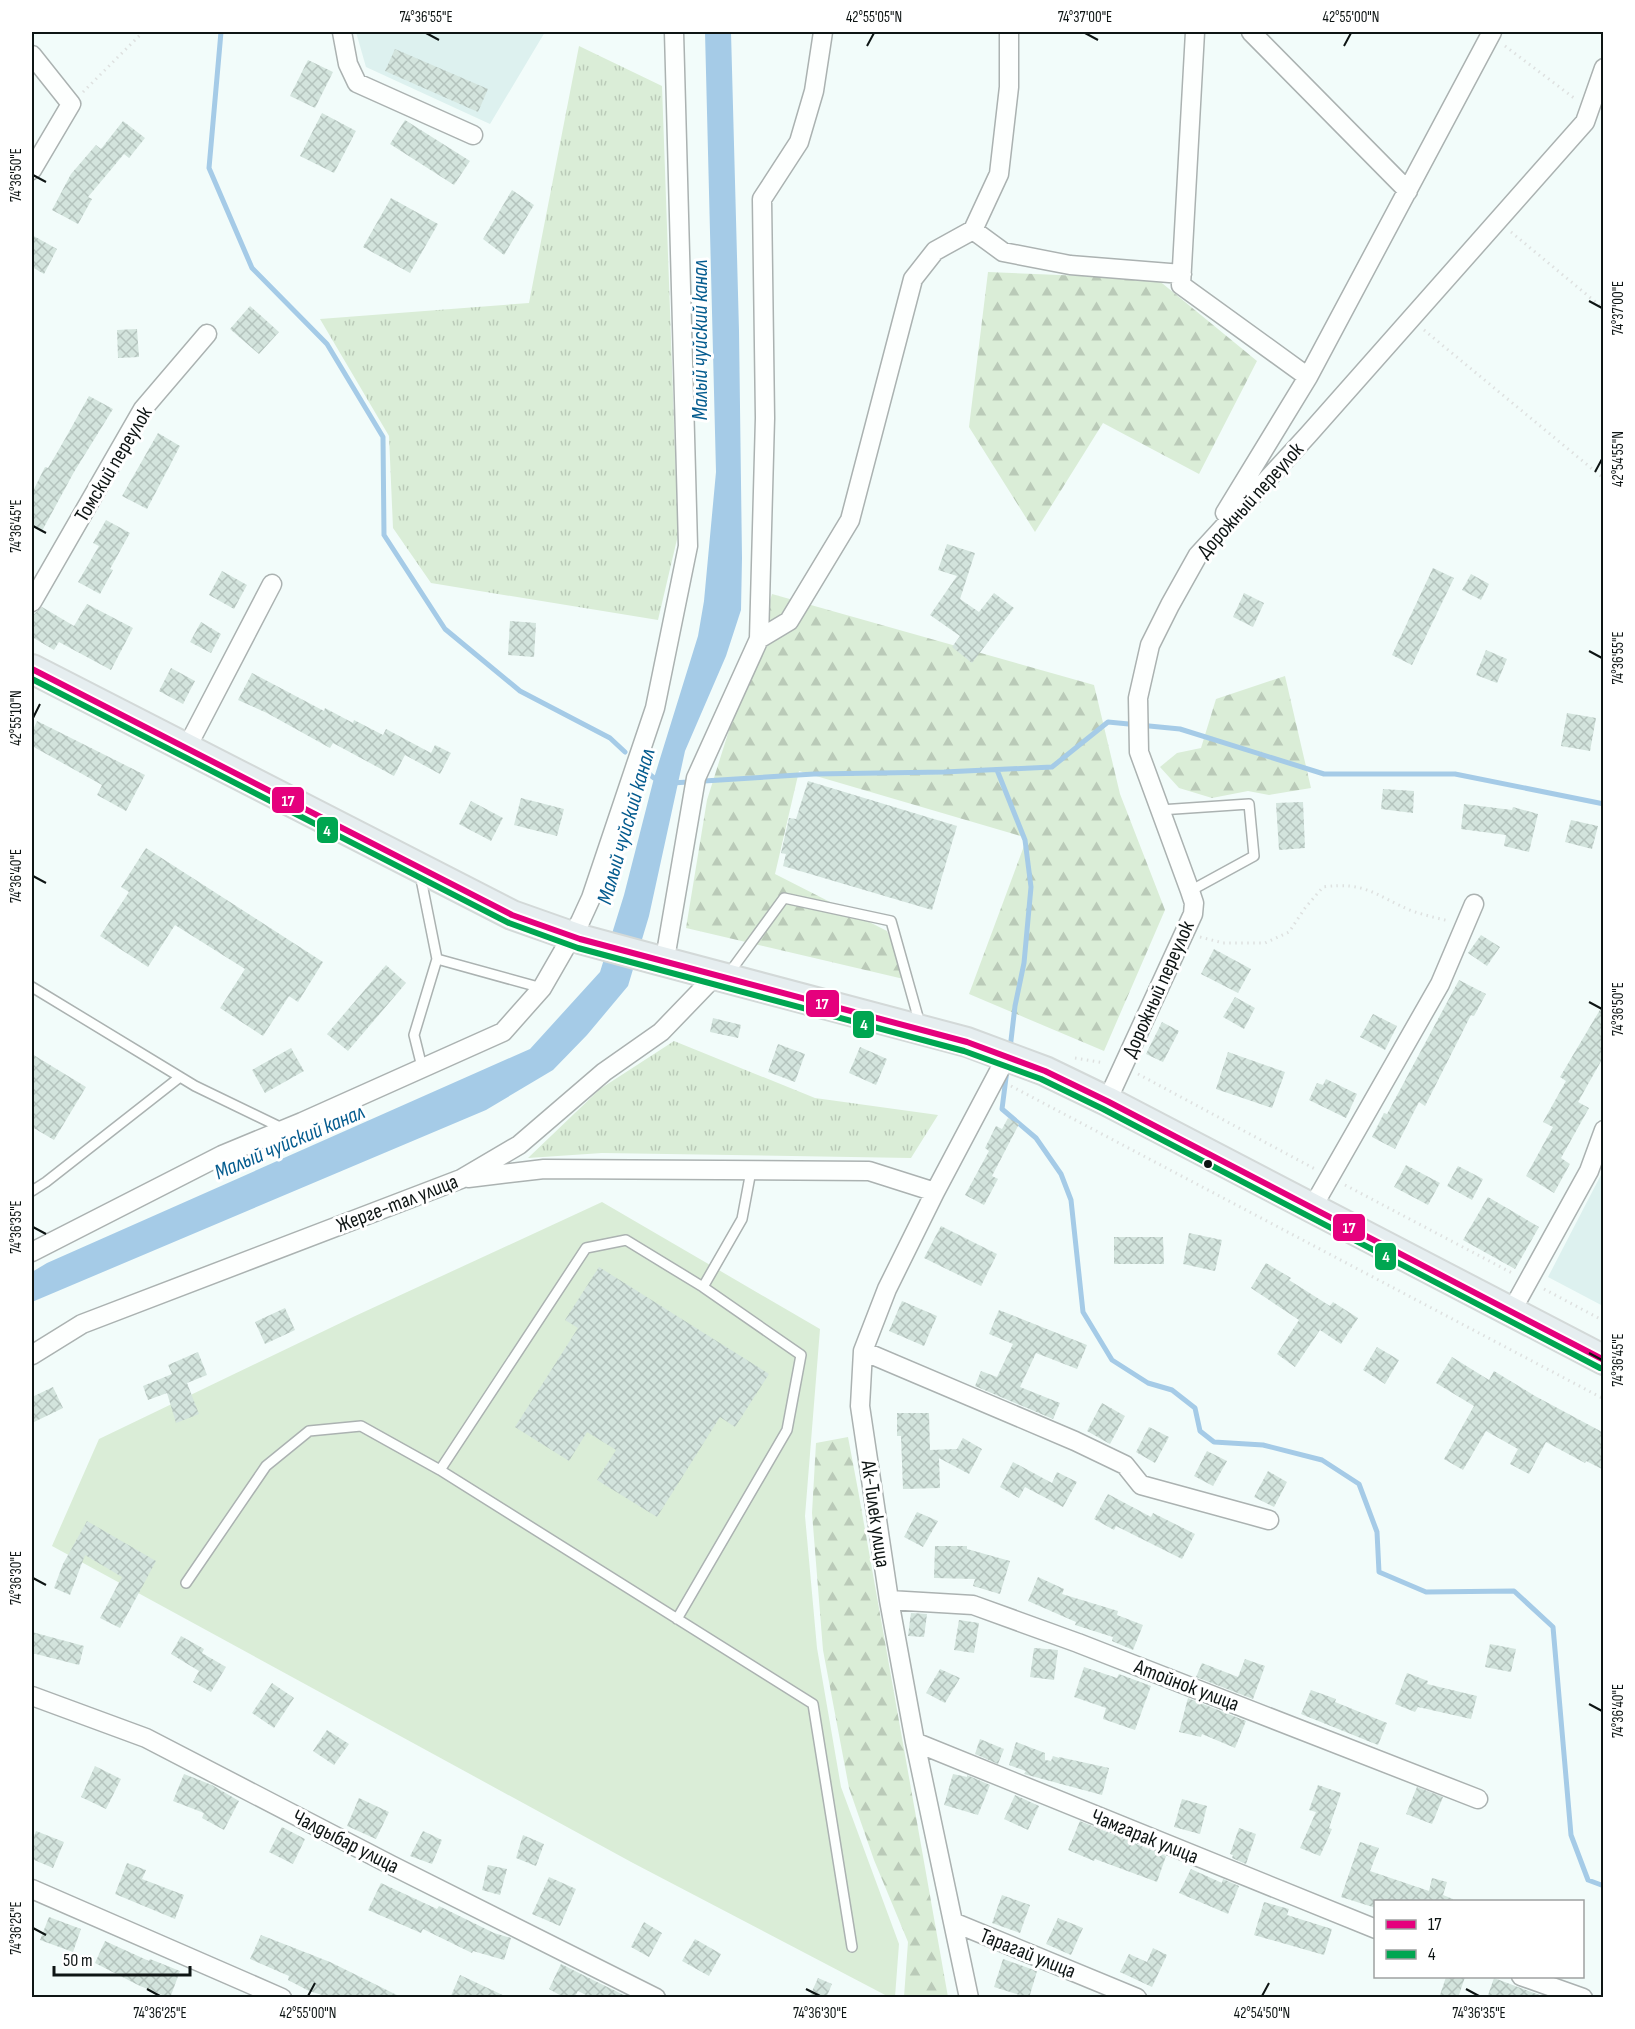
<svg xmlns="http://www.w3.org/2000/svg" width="1635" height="2029" viewBox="0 0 1635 2029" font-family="'Sofia Sans Condensed',sans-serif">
<defs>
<pattern id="grass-tufts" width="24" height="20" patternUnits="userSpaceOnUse" patternTransform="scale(1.5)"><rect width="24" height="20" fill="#daedd7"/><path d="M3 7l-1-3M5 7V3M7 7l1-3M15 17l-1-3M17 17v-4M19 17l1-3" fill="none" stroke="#bacab8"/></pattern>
<pattern id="forest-firs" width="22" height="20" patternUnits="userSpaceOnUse" patternTransform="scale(1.5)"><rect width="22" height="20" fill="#daedd7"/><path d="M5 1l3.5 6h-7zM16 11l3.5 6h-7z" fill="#bacab8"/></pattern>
<pattern id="building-cross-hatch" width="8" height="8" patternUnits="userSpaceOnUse" patternTransform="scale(1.5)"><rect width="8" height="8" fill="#d3e4dd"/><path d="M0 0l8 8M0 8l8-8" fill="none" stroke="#b4c3bd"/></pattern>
</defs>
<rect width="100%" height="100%" fill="#f2fcfa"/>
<path fill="#ddf1ef" d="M356,32H545L490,124L366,67Z
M1603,1171L1604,1306H1603L1548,1277Z"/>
<path fill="url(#grass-tufts)" d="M579,46L662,86L678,535L658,620L431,583L393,528L389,436L320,319L529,303Z
M674,1041L815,1098L938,1115L911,1158L602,1153L528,1158L600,1089Z"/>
<path fill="url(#forest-firs)" d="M988,272L1157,279L1257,361L1199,474L1103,423L1035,532L969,427Z
M772,594L1094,685L1120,794L1165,910L1104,1051L969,994L1027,838L799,771L775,874L887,931L908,980L686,928L707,800Z
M1285,676L1311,788L1269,795L1248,791L1212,798L1179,788L1160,767L1177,753L1201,748L1216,699Z
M848,1437L858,1490L948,1997H904L908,1942L874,1860L849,1788L823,1650L812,1513L816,1443Z"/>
<path fill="#daedd7" d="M602,1202L820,1329L805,1516L817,1648L841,1787L899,1944L895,1997H889L633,1863L52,1546L99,1439L353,1317Z"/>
<path fill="#a5cbe7" d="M705,32H731L739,331L742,558L741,610L726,656L685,751L649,916L628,986L587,1035L553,1070L486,1110L32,1302V1272L47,1263L530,1049L600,972L624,895L654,778L698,636L704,601L716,472Z"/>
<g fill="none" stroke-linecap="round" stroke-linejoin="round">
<path stroke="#a5cbe7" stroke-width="5" d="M221,32L209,168L252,268L327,344L383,437L384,535L445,629L520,691L610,738L625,752
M997,770L1025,840L1031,887L1024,963L1015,1006L1010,1049
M648,773L654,778
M672,783L814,774L944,772L1052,767L1108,722L1180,729L1324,774H1455L1604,804
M1007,1070L1002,1109L1036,1138L1061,1174L1071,1200L1083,1312L1112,1360L1148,1383L1172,1390L1195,1408L1200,1431L1214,1442L1263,1445L1322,1460L1359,1484L1377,1532L1379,1572L1426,1592L1514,1591L1553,1627L1571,1835L1588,1880L1604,1886"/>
</g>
<path fill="url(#building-cross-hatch)" d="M395,49L488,89L478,112L385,71Z
M308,60L333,72L315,108L290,96Z
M322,113L356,131L334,173L300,156Z
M405,120L470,161L454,185L390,144Z
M123,121L145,138L129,158L124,154L88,197L92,199L78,224L52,210L71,174L96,145L101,149Z
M512,190L534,205L504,255L483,239Z
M391,198L438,224L410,273L363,247Z
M32,235L57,249L44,274L32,267Z
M250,306L279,332L259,354L230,329Z
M137,329L139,357L118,358L117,330Z
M89,396L113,409L74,472L42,531L32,525V493L45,467L48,468L65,439Z
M158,433L180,446L147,509L122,496Z
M106,520L130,533L110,569L113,570L100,594L78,582L99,546L93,543Z
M947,544L975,553L960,599L979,612L994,593L1014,608L972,663L952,647L960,636L930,615L957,576L938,570Z
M1433,568L1454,578L1412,665L1392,655Z
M222,571L247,585L234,609L209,595Z
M1471,574L1489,584L1481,600L1462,590Z
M1244,593L1264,603L1253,627L1233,617Z
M87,604L133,628L111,670L59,642L54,650L32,637V618L35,613L42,607L74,626Z
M510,621L536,623L534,657L508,655Z
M201,622L221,634L211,653L190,642Z
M1486,650L1507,659L1497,683L1476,675Z
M171,668L195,681L183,704L159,691Z
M252,673L324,711L325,708L353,723L354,720L383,735L386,729L431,753L435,745L451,753L440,774L405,755L394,776L333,743L330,748L267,713L238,700Z
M1567,713L1596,718L1590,751L1561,746Z
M37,721L145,775L126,811L97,795L102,785L32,746V732Z
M808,781L957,826L932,910L783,866L786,854L781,853L789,818L796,819Z
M1383,789L1414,791L1413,813L1381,809Z
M521,798L564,809L557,836L514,825Z
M471,801L503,818L491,841L459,824Z
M1303,802L1305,848L1279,850L1276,803Z
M1464,804L1512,810L1513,807L1538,814L1529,852L1504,846L1506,835L1461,829Z
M1571,820L1598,826L1592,849L1565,842Z
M146,848L323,962L298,1002L289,996L263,1036L220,1008L245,969L175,925L148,967L100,936L129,892L121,887Z
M1481,935L1500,947L1487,966L1468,953Z
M1214,949L1251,969L1238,993L1201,974Z
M386,965L406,983L348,1051L327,1034Z
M1459,980L1486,994L1474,1016L1471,1015L1425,1106L1419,1102L1395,1149L1372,1137L1384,1113L1387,1114Z
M1235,997L1255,1008L1244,1029L1223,1017Z
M1604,1003V1056L1578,1102L1589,1108L1561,1158L1570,1164L1554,1193L1526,1176L1553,1127L1543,1122L1566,1081L1560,1077Z
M1373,1014L1397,1026L1385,1050L1360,1037Z
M713,1018L741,1025L738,1038L710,1032Z
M1162,1022L1179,1031L1163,1062L1146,1054Z
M778,1044L805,1054L795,1082L768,1072Z
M860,1047L887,1059L876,1085L849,1073Z
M291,1048L304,1071L265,1093L252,1070Z
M1228,1052L1285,1072L1272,1108L1216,1089Z
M32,1054L86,1087L54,1140L32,1127Z
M1326,1079L1357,1094L1346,1118L1309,1100L1317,1083L1323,1085Z
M1008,1118L1019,1124L992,1176L998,1179L984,1205L965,1195L989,1151L985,1148L996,1126L1002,1129Z
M1406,1165L1440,1183L1428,1205L1394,1187Z
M1458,1166L1483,1179L1472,1200L1447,1186Z
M1488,1197L1539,1227L1515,1269L1463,1240Z
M941,1226L997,1254L981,1286L924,1258Z
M1189,1233L1222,1240L1215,1271L1183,1264Z
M1114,1237H1163L1164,1264H1114Z
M1266,1263L1291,1278L1289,1280L1330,1306L1333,1302L1358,1318L1341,1344L1320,1330L1295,1367L1277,1354L1299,1320L1251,1288Z
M599,1267L769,1374L735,1427L720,1417L657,1517L597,1480L616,1450L587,1432L569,1461L515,1427L578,1328L565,1320Z
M902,1301L937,1316L924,1346L889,1331Z
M285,1308L295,1330L265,1344L255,1322Z
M999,1310L1087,1345L1077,1369L1036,1353L1020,1387L1060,1403L1053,1419L975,1386L981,1371L997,1377L1013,1344L989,1334Z
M1377,1347L1399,1360L1385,1384L1363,1370Z
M198,1352L207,1375L187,1383L199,1414L176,1423L167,1393L148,1400L143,1386L172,1374L168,1365Z
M1452,1357L1489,1380L1494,1371L1535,1396L1604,1433V1470L1586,1461L1585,1463L1546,1442L1529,1474L1510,1464L1518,1449L1486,1431L1463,1470L1444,1459L1474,1406L1436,1383Z
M53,1387L63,1408L32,1423V1397Z
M1102,1403L1125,1416L1110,1444L1087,1431Z
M897,1413H929L930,1450L957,1449L963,1438L982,1449L969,1474L939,1458L940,1488L903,1489L901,1436H897Z
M1149,1427L1169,1437L1155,1463L1136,1452Z
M1207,1451L1227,1461L1213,1486L1194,1476Z
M1013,1462L1052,1483L1057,1472L1077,1482L1063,1507L1025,1487L1019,1498L1000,1487Z
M1268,1471L1287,1482L1274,1507L1254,1497Z
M1108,1494L1151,1517L1153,1513L1195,1534L1182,1559L1116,1526L1114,1530L1094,1519Z
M917,1512L938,1521L923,1547L904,1537Z
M87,1521L156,1561L120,1628L100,1618L122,1577L85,1555L70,1595L54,1588L63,1564Z
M935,1546H967V1549L1010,1561L1000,1594L973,1586L975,1579L934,1578Z
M1038,1577L1064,1589L1062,1594L1118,1611L1117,1615L1143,1625L1133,1650L1112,1641L1113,1637L1075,1625L1076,1622L1028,1601Z
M911,1613L927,1614L924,1637L908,1636Z
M959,1620L979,1623L974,1653L954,1650Z
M32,1632L84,1646L79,1665L32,1653Z
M181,1636L204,1649L202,1653L226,1667L211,1692L193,1682L199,1671L171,1654Z
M1490,1644L1516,1649L1511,1672L1485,1667Z
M1034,1648L1058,1650L1054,1680L1030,1677Z
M1245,1659L1265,1666L1253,1699L1196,1677L1202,1663L1238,1677Z
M1084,1667L1117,1678L1119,1674L1151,1686L1135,1730L1103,1719L1106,1708L1074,1697Z
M940,1669L960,1678L945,1703L926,1693Z
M1407,1673L1428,1681L1427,1684L1477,1696L1471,1719L1418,1707L1415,1712L1395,1704Z
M272,1683L294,1698L274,1728L252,1713Z
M1311,1690L1336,1699L1335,1702L1387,1723L1378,1745L1301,1714Z
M1188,1698L1246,1721L1235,1748L1202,1734L1201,1737L1179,1732Z
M327,1730L349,1744L334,1765L313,1751Z
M980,1739L1004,1749L998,1764L975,1754Z
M1016,1742L1045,1753V1760L1051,1761L1053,1756L1059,1758V1757L1109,1768L1102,1795L1024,1774L1026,1771L1009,1765Z
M95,1766L121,1779L106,1809L81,1797Z
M184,1774L212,1785L239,1801L224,1830L202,1818L204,1813L173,1801Z
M953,1774L967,1777V1775L990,1785L978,1815L944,1805Z
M1318,1785L1341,1793L1329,1828L1332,1829L1320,1856L1300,1848L1316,1812L1309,1810Z
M1417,1787L1443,1797L1432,1824L1406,1814Z
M1015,1795L1039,1806L1028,1830L1004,1819Z
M359,1798L389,1812L376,1839L347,1826Z
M1182,1799L1207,1806L1200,1834L1174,1827Z
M1080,1821L1166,1856L1157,1882L1095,1859L1094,1861L1068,1850Z
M282,1827L305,1839L293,1864L269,1852Z
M1239,1828L1256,1834L1246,1864L1232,1858L1233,1855L1230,1854Z
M36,1831L64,1842L53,1868L32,1859V1842Z
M423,1831L442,1840L432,1864L410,1856Z
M523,1835L544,1844L536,1866L516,1858Z
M1360,1842L1379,1848L1370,1871L1429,1891L1432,1878L1447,1882L1443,1895L1453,1899V1902H1376V1908L1341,1897Z
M127,1863L146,1870L142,1879L184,1895L175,1919L115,1894Z
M488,1865L507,1869L500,1895L482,1890Z
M1191,1869L1222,1883L1223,1879L1239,1886L1228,1914L1179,1893Z
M549,1877L576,1889L560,1926L532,1914Z
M381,1883L437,1909L439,1906L494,1933L511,1938L504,1960L473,1951L472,1953L423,1929L421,1933L368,1910Z
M1002,1895L1030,1905L1020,1933L992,1923Z
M1264,1902L1289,1909L1287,1915L1332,1929L1324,1955L1254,1935Z
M49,1917L81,1929L73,1952L40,1940Z
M1058,1918L1083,1928L1071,1955L1046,1944Z
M644,1922L662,1933L649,1957L631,1947Z
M261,1935L330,1962L403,1998H332L309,1991L288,1980L289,1976L250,1959Z
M695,1939L721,1954L709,1976L682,1961Z
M105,1941L149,1961L150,1959L180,1971L170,1998L140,1986L95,1963Z
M1153,1948L1167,1955L1152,1987L1120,1972L1129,1954L1147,1962Z
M1003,1959L1037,1971L1029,1998L994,1987Z
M561,1964L595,1981L630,1998H587L588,1996L578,1991L574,1998H565L549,1989Z
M460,1975L475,1982L509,1998H450Z
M1446,1977H1465L1458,1998H1439Z
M818,1978L832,1984L826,1998H809Z
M1494,1978L1542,1996L1541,1998H1487Z"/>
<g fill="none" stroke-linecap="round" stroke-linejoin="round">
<defs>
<path id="lane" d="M1160,810L1249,804L1254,856L1190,891
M420,874L437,959L542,988
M727,976L784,898L891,921L920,1024
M32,987L195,1086L284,1129
M422,1067L414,1035L437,959
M32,1191L46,1182L180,1077
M703,1287L742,1219L751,1171
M440,1470L586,1248L626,1240L703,1287L801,1355L787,1430L677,1619
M186,1583L266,1466L309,1431L361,1426L440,1470L813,1704L852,1947"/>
<path id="street" d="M342,32L348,64L357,83L473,135
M1195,32L1181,285L1308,377
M1251,32L1408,191
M32,55L71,104L32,170
M973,230L999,174L1009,87V32
M1225,513L1308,377L1492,32
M32,602L143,409L207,334
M759,639L789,621L850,520L913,279L935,251L973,230L1003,252L1070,265L1182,274
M186,749L272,584
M662,962L667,947L696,778L759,639L765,418L762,199L799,142L814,91L823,32
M1107,1101L1193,914L1194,903L1190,891L1139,752L1138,698L1150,645L1170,605L1198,555L1308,435L1585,122L1604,68
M468,1178L544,1169L869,1171L935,1192
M1312,1208L1440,984L1474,904
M32,1252L222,1155L302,1122L503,1032L542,988L580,922L591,898L655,708L688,546L674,32
M1511,1312L1589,1171L1604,1130
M863,1351L1075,1441L1125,1465L1141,1485L1269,1520
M32,1355L82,1324L461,1179L519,1145L604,1072L661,1032L716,975
M889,1600L973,1605L1078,1643L1478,1799
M32,1696L146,1738L391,1865L656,1998
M915,1742L1376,1929
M32,1889L282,1998
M953,1922L1137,1998
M1521,1976L1583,1998
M969,1998L915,1742L889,1600L860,1406L863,1351L887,1289L935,1192L1007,1056"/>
<path id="primary" d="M32,669L512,915L580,939L654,959L967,1042L1045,1071L1107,1101L1604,1360"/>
</defs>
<use href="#lane" stroke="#abb2b1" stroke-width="12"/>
<use href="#street" stroke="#abb2b1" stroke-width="21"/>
<use href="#primary" stroke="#d3d9d8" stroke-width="32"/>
<path stroke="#dee1e0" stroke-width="3" stroke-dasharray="1.5 4.5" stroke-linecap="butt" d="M1505,46L1574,98
M83,92L143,32
M1511,232L1604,309
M1424,330L1602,477
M1200,937L1223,943H1265L1289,932L1305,908L1323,887C1366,881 1376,896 1412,911C1424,915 1437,918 1449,921
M1075,1058L1104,1063
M1138,1074L1315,1169
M1011,1086L1604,1399
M1345,1185L1514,1274
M1544,1289L1604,1321"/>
<use href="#lane" stroke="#fdfffe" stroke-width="9"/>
<use href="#street" stroke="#fdfffe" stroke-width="18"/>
<use href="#primary" stroke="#e6eef0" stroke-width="28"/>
<defs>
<path id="bus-1" d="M32,669L512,915L580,939L967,1042L1045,1071L1107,1101L1604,1360"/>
<path id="bus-2" d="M32,679L509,923L578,948L964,1051L1041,1079L1103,1109L1600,1368"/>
</defs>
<use href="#bus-1" stroke="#fff" stroke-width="10"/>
<use href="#bus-2" stroke="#fff" stroke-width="10"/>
<use href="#bus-1" stroke="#e5007d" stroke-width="6"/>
<use href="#bus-2" stroke="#00a651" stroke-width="6"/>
</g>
<path fill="none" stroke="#0e1514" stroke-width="2" d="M426,33L439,40M1085,33L1098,40M867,46L874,33M1344,46L1351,33M33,175L46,182M1589,301L1602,308M1595,472L1602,459M33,526L46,533M1589,651L1602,658M33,718L40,704M33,876L46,883M1589,1002L1602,1009M33,1227L46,1234M1589,1353L1602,1360M33,1578L46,1585M1589,1704L1602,1711M33,1928L46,1935M147,1989L160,1996M806,1989L820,1996M1466,1989L1479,1996M308,1996L315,1983M1262,1996L1269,1983"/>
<circle fill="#0e1514" stroke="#fff" stroke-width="2" cx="1208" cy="1164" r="5"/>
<g text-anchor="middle" stroke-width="6" stroke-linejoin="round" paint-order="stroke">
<g font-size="21" fill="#0e1514" stroke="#fff">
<text transform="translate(113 464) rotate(-59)" y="7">Томский переулок</text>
<text transform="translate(1250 500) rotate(-48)" y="7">Дорожный переулок</text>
<text transform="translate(1158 989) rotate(-66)" y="7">Дорожный переулок</text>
<text transform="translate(397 1203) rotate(-21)" y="7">Жерге-тал улица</text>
<text transform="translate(876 1514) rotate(82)" y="7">Ак-Тилек улица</text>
<text transform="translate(1187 1685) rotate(21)" y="7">Атойнок улица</text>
<text transform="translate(1145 1836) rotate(22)" y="7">Чамгарак улица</text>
<text transform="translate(346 1841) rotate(27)" y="7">Чалдыбар улица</text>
<text transform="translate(1028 1953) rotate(22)" y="7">Тарагай улица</text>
</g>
<g font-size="22" font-style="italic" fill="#055c8f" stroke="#fff">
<text transform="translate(699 340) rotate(-90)" y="8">Малый чуйский канал</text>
<text transform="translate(625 826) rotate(-74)" y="8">Малый чуйский канал</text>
<text transform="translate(289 1141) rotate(-23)" y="8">Малый чуйский канал</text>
</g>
</g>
<g stroke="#fff" stroke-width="2">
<rect x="271" y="786" width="34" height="28" rx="6" fill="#e5007d"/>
<rect x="316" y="816" width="23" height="28" rx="6" fill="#00a651"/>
<rect x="805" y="989" width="35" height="29" rx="6" fill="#e5007d"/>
<rect x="852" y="1010" width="23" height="29" rx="6" fill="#00a651"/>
<rect x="1332" y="1213" width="34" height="29" rx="6" fill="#e5007d"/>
<rect x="1374" y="1242" width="23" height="29" rx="6" fill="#00a651"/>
</g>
<g font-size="16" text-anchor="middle" font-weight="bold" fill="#fff">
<text x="288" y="806">17</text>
<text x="327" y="836">4</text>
<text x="822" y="1009">17</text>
<text x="864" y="1030">4</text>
<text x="1349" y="1233">17</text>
<text x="1386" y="1262">4</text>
</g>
<rect width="1635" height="2029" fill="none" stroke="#ffffff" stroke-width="66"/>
<rect x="1374" y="1900" width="210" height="78" fill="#ffffff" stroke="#9fa1a1" stroke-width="1.5"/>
<rect x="1386" y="1920" width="30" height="9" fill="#e5007d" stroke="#9fa1a1" stroke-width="1.5"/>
<text x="1428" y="1930" font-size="18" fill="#0e1514">17</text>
<rect x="1386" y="1950" width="30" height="9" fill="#00a651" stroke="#9fa1a1" stroke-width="1.5"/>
<text x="1428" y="1960" font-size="18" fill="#0e1514">4</text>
<path d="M54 1966v9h136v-9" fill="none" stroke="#0e1514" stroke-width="3"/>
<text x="63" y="1966" font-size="18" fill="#0e1514" stroke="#ffffff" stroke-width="4.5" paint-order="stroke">50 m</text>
<rect x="33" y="33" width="1569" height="1963" fill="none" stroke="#0e1514" stroke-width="2"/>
<g font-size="15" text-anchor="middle" fill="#0e1514">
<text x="426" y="22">74°36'55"E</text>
<text x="874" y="22">42°55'05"N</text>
<text x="1085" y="22">74°37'00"E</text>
<text x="1351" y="22">42°55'00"N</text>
<text transform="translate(16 175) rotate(-90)" y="5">74°36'50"E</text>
<text transform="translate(1618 308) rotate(-90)" y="5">74°37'00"E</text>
<text transform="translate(1618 459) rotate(-90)" y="5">42°54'55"N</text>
<text transform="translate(16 526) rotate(-90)" y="5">74°36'45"E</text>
<text transform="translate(1618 658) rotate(-90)" y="5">74°36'55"E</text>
<text transform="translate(16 718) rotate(-90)" y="5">42°55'10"N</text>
<text transform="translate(16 876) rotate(-90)" y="5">74°36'40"E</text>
<text transform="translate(1618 1009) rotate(-90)" y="5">74°36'50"E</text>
<text transform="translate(16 1227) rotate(-90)" y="5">74°36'35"E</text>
<text transform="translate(1618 1360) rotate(-90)" y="5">74°36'45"E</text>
<text transform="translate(16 1578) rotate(-90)" y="5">74°36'30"E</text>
<text transform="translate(1618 1711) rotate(-90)" y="5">74°36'40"E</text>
<text transform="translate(16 1928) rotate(-90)" y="5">74°36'25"E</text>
<text x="160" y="2018">74°36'25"E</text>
<text x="308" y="2018">42°55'00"N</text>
<text x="820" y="2018">74°36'30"E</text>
<text x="1262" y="2018">42°54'50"N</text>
<text x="1479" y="2018">74°36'35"E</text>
</g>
</svg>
